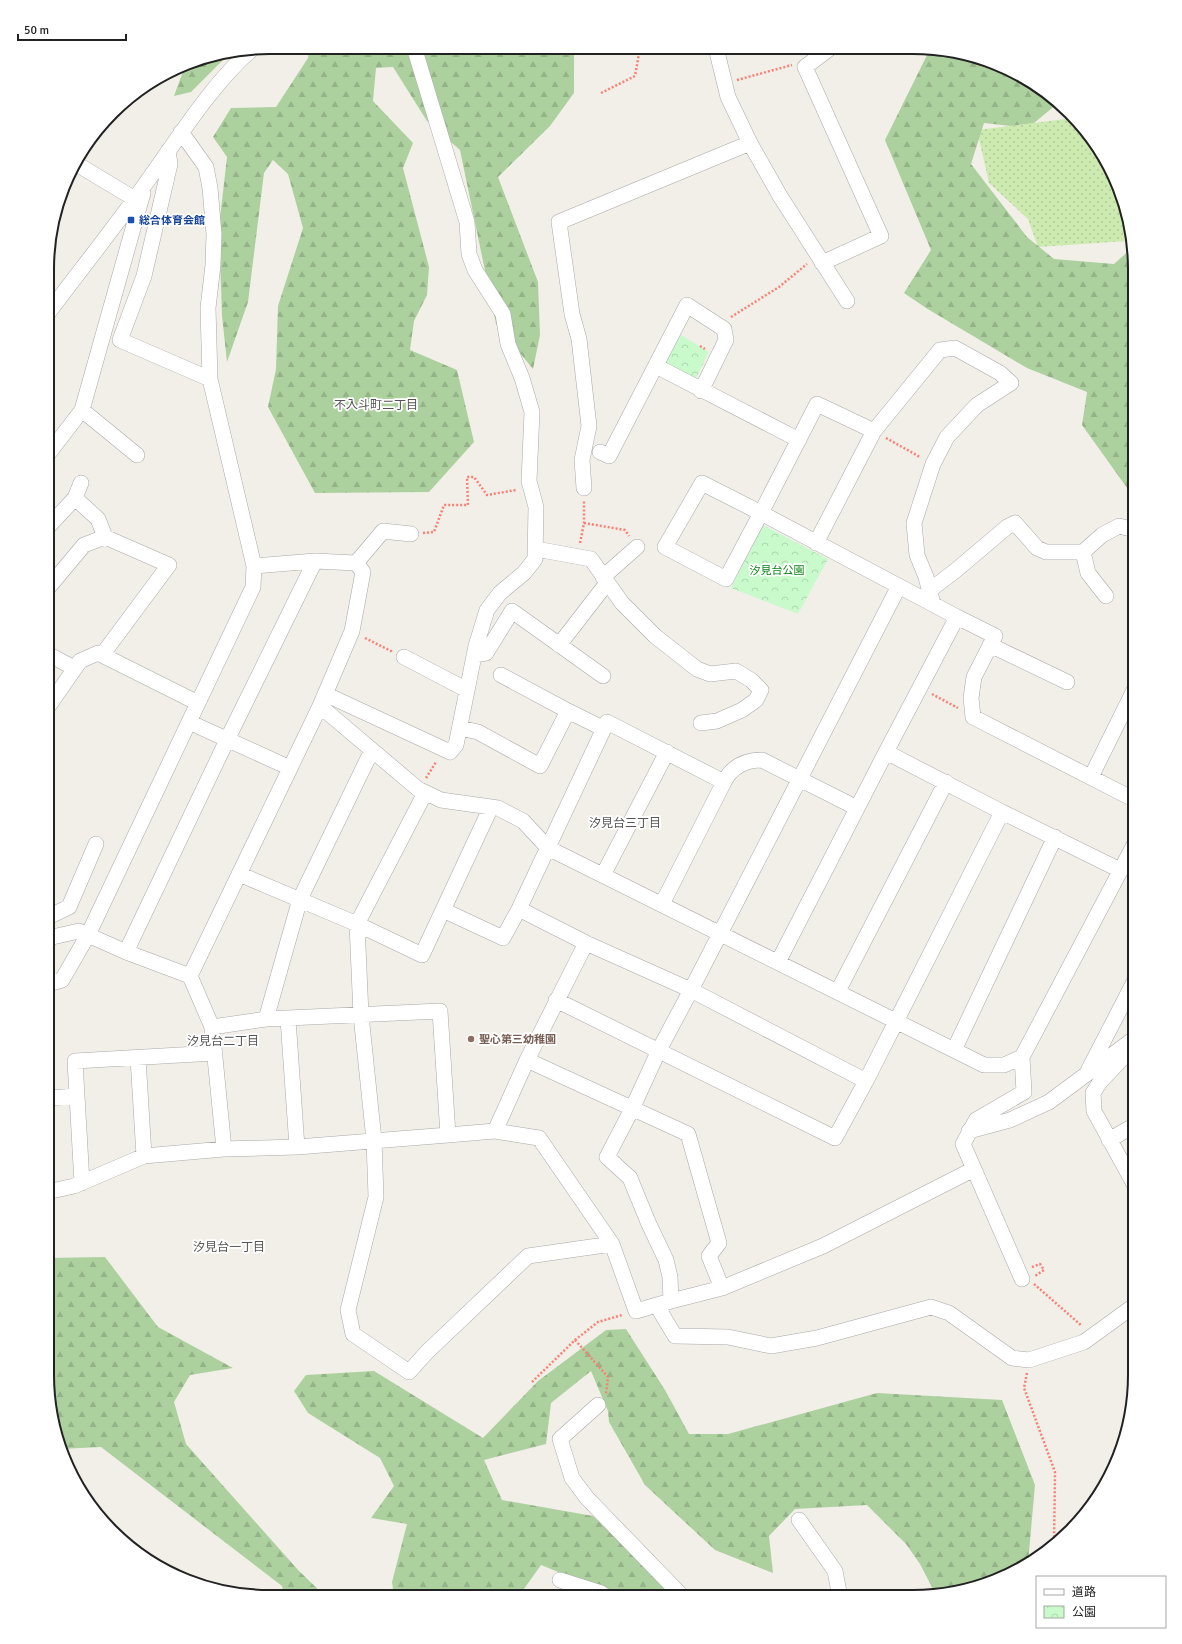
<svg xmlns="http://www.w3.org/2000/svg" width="1182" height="1644" viewBox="0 0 1182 1644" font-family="Signika,'Noto Sans JP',sans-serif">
<defs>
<pattern id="grass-dots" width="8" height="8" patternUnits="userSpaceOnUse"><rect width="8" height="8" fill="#cdebb0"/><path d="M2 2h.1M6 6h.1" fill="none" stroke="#b0c997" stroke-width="1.8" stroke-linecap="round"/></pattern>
<pattern id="forest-firs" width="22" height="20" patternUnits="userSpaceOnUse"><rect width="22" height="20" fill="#add19e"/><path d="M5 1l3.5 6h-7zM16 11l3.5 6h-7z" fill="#95b388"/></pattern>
<pattern id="park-crowns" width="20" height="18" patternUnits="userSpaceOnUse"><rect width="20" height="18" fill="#c8facc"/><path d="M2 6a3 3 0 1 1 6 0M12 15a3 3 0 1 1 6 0" fill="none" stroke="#acd6af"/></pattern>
</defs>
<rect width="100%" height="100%" fill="#f2efe9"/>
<path fill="url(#grass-dots)" d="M1073,118C1078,123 1084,128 1089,133C1109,158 1129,206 1132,237L1127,241L1038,247L1028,219L989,183L977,130Z"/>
<path fill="url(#forest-firs)" d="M309,47L574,48V93L550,126L498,177L538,282L540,335L533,369L496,324L460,150L427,121L393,67L376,68L373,101L413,143L403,168L429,267L427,295L414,321L410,350L457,370L474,442L429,492L315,493L268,407L276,369L278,306L303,228L288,174L273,160L264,173L248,302L227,362L222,316L219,227L227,157L213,137L231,108L276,107L308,58Z
M930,49C970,49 1030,75 1059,104H1057L1034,123L1011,126L984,123L971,164L1027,237L1054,259L1114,264L1133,247L1135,269V499L1082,425L1087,392L1027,368L926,308L904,293L931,250L885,140Z
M230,53L191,92L174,96L185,66L197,59Z
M105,1257L158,1327L233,1368L190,1375L174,1402L186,1444L299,1571L324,1595H284L282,1586L101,1447L61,1449L51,1419L47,1375V1258Z
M626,1329L665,1390L689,1434H728L877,1393L1002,1400L1035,1485L1028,1563C1001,1581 968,1592 936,1595L920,1564L906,1544L867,1505L795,1509L769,1536L773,1573L715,1550L645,1485L609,1422L608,1411L591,1371L551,1403L546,1444L484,1460L502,1500L593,1516L676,1596H614L610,1593L541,1565L519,1596H394L392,1582L407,1524L371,1518L394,1486L380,1458L308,1413L294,1391L306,1375L374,1371L483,1438L538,1381L606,1330Z"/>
<path fill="url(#park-crowns)" d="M681,335L709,352L694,382L664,366Z
M763,525L828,559L798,614L731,588Z"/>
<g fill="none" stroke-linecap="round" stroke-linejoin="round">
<defs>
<path id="minor" d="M716,48L728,97L750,143L780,196L847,301
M181,132L206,167L210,188L214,234L213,265L208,308L210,379L254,566
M168,151L170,164L144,276L120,340L210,379
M75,163L135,199
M822,263L881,236L805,67L829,49
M49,312C81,269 115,227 146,183C178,139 210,86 251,50
M656,366L799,440
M82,410L137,455
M874,431L817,404L761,513L957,617L886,752
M600,452L609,456L687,305L724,329L726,340L701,391
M49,453L82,410L143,193
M702,483L761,513L726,579L665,547Z
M584,488L582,460L589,426L579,339L572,314L559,222L750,143
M75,498L98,519L105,537
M48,527L75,498L81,483
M816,543L874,431L940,350L955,348L1000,373L1011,383L977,405L947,437L933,464L914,523L917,555L926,577L933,604
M536,549L591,559L622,603L655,636L697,669L710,674L736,671L751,680L761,690L756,700L742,710L717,721L701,723
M1083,552L1088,573L1106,596
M356,563L383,531L411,534
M603,577L637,547
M48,588L84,545L105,537L169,565L102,655
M930,590L955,571L1007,527L1015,523L1037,548L1046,552H1083L1102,535L1119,526L1135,530
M957,617L995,636L974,677L971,698L973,717L1135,800
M559,645L607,583
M990,645L1067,682
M48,654L74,668
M474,655L486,653L512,611L603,676
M404,657L467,690
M501,675L568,711
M325,694L450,752L456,745L476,646L487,610L500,593L524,573L535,559L536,507L529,481L532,412L522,378L508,344L503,314L475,270L469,254L467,222L414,47
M320,706L418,789L441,800L498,808L523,821L548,848L984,1065H1004L1022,1057L1135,843
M48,707L80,661L98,653L198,703
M189,722L290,768
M460,728L478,732L540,766L568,711L604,729
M1091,777L1135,688
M724,782C732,766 745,760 762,760L857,808
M491,807L422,955L357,924L361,1015L374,1140L376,1197L348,1310L353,1334L409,1372L427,1352L528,1256L612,1244
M1002,812L1120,870
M239,874L357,924L425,793
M603,875L667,752
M662,904L724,782L607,722L519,909L586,943L691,990L866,1081L1002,812L886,752L778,962
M443,910L503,938L519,909
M48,915L50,916L69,907L96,844
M126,952L227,740L315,561
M190,976L212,1027L224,1149L297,1147L448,1135L440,1011L266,1019L300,899L372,750
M48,984L62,980L88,935L126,952L190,976L320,706L352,631L363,572L356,563L315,561L254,566L253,587L88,935L79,931L48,938
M838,991L946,782
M556,1000L835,1138L866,1081
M288,1019L297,1147
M212,1027L266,1019
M1132,1048L1100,1082L1093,1093L1094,1111L1135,1186
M954,1050L1055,837
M138,1058L144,1156
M527,1060L688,1134L719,1243L709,1256L722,1288
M1088,1071L1135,980
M47,1098L77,1096
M495,1131L527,1060L586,943
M969,1131L1010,1120L1049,1102L1135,1038
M448,1135L495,1131L539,1138L612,1244L636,1311L671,1301L670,1277L666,1260L648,1222L630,1178L607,1157L632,1109L659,1050L691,990L899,586
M1109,1140L1135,1125
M82,1183L75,1061L215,1053
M47,1192L74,1186L144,1156L224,1149
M1022,1279L963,1144L976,1120L1024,1092L1022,1057
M671,1301L722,1288L823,1246L974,1169
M657,1306L675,1336L728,1337L771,1346L817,1338L931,1307L949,1313L1012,1358L1029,1360L1084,1342L1135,1305
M598,1405L560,1439L572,1478L587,1498L682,1596
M799,1520L835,1571L840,1597
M560,1580L601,1593L605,1596"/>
</defs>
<use href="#minor" stroke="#a9a9a9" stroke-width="16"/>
<path stroke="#fa8072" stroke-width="2.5" stroke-dasharray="2 2" stroke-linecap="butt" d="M737,80L792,65
M601,93L635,76L640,48
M731,317L779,287L807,264
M700,346L705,349
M886,438L920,457
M584,523L625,530L629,536
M423,533L434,532L444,505H468L467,477H474L487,495L516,490
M580,543L584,523V501
M365,638L393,652
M932,694L958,708
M426,778L436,762
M1032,1267L1040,1264L1044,1270L1035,1276
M1034,1284L1082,1326
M575,1340L608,1377L606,1394
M1027,1373L1024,1388L1055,1472L1054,1546
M532,1382L575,1340L598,1322L622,1315"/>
<use href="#minor" stroke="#fff" stroke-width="15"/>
</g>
<rect fill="#1a4fb4" stroke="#fff" stroke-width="1.5" x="127" y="216" width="8" height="8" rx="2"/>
<circle fill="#8d6e63" stroke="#fff" stroke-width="1.5" cx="471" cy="1039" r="4"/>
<g text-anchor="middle" stroke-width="3.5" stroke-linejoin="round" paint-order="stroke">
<g font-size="11" font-weight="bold" fill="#164399" stroke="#fff" text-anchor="start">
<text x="139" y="224">総合体育会館</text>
</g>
<g font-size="11" fill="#0c8416" stroke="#fff">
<text x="777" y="574">汐見台公園</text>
</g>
<g font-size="11" font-weight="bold" fill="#785e54" stroke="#fff" text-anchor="start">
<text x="479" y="1043">聖心第三幼稚園</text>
</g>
<g font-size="12" fill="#555" stroke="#fff">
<text x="376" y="409">不入斗町二丁目</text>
<text x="625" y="827">汐見台三丁目</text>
<text x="223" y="1045">汐見台二丁目</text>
<text x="229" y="1251">汐見台一丁目</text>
</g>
</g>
<path d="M0 0H1182V1644H0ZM269 54H913A215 215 0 0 1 1128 269V1375A215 215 0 0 1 913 1590H269A215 215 0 0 1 54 1375V269A215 215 0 0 1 269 54Z" fill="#fff" fill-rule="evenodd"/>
<path fill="none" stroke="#222" stroke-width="2" d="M269 54H913A215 215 0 0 1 1128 269V1375A215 215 0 0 1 913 1590H269A215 215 0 0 1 54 1375V269A215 215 0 0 1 269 54Z"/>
<rect x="1036" y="1576" width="130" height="52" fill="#ffffff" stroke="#a7a7a7"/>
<rect x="1044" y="1589" width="20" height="6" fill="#ffffff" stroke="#a7a7a7"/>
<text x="1072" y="1596" font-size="12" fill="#222222">道路</text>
<rect x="1044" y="1606" width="20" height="12" fill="url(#park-crowns)" stroke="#a7a7a7"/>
<text x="1072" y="1616" font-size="12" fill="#222222">公園</text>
<path d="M18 34v6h108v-6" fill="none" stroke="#222222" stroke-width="2"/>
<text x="24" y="34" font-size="12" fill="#222222" stroke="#ffffff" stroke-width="3" paint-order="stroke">50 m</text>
</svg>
